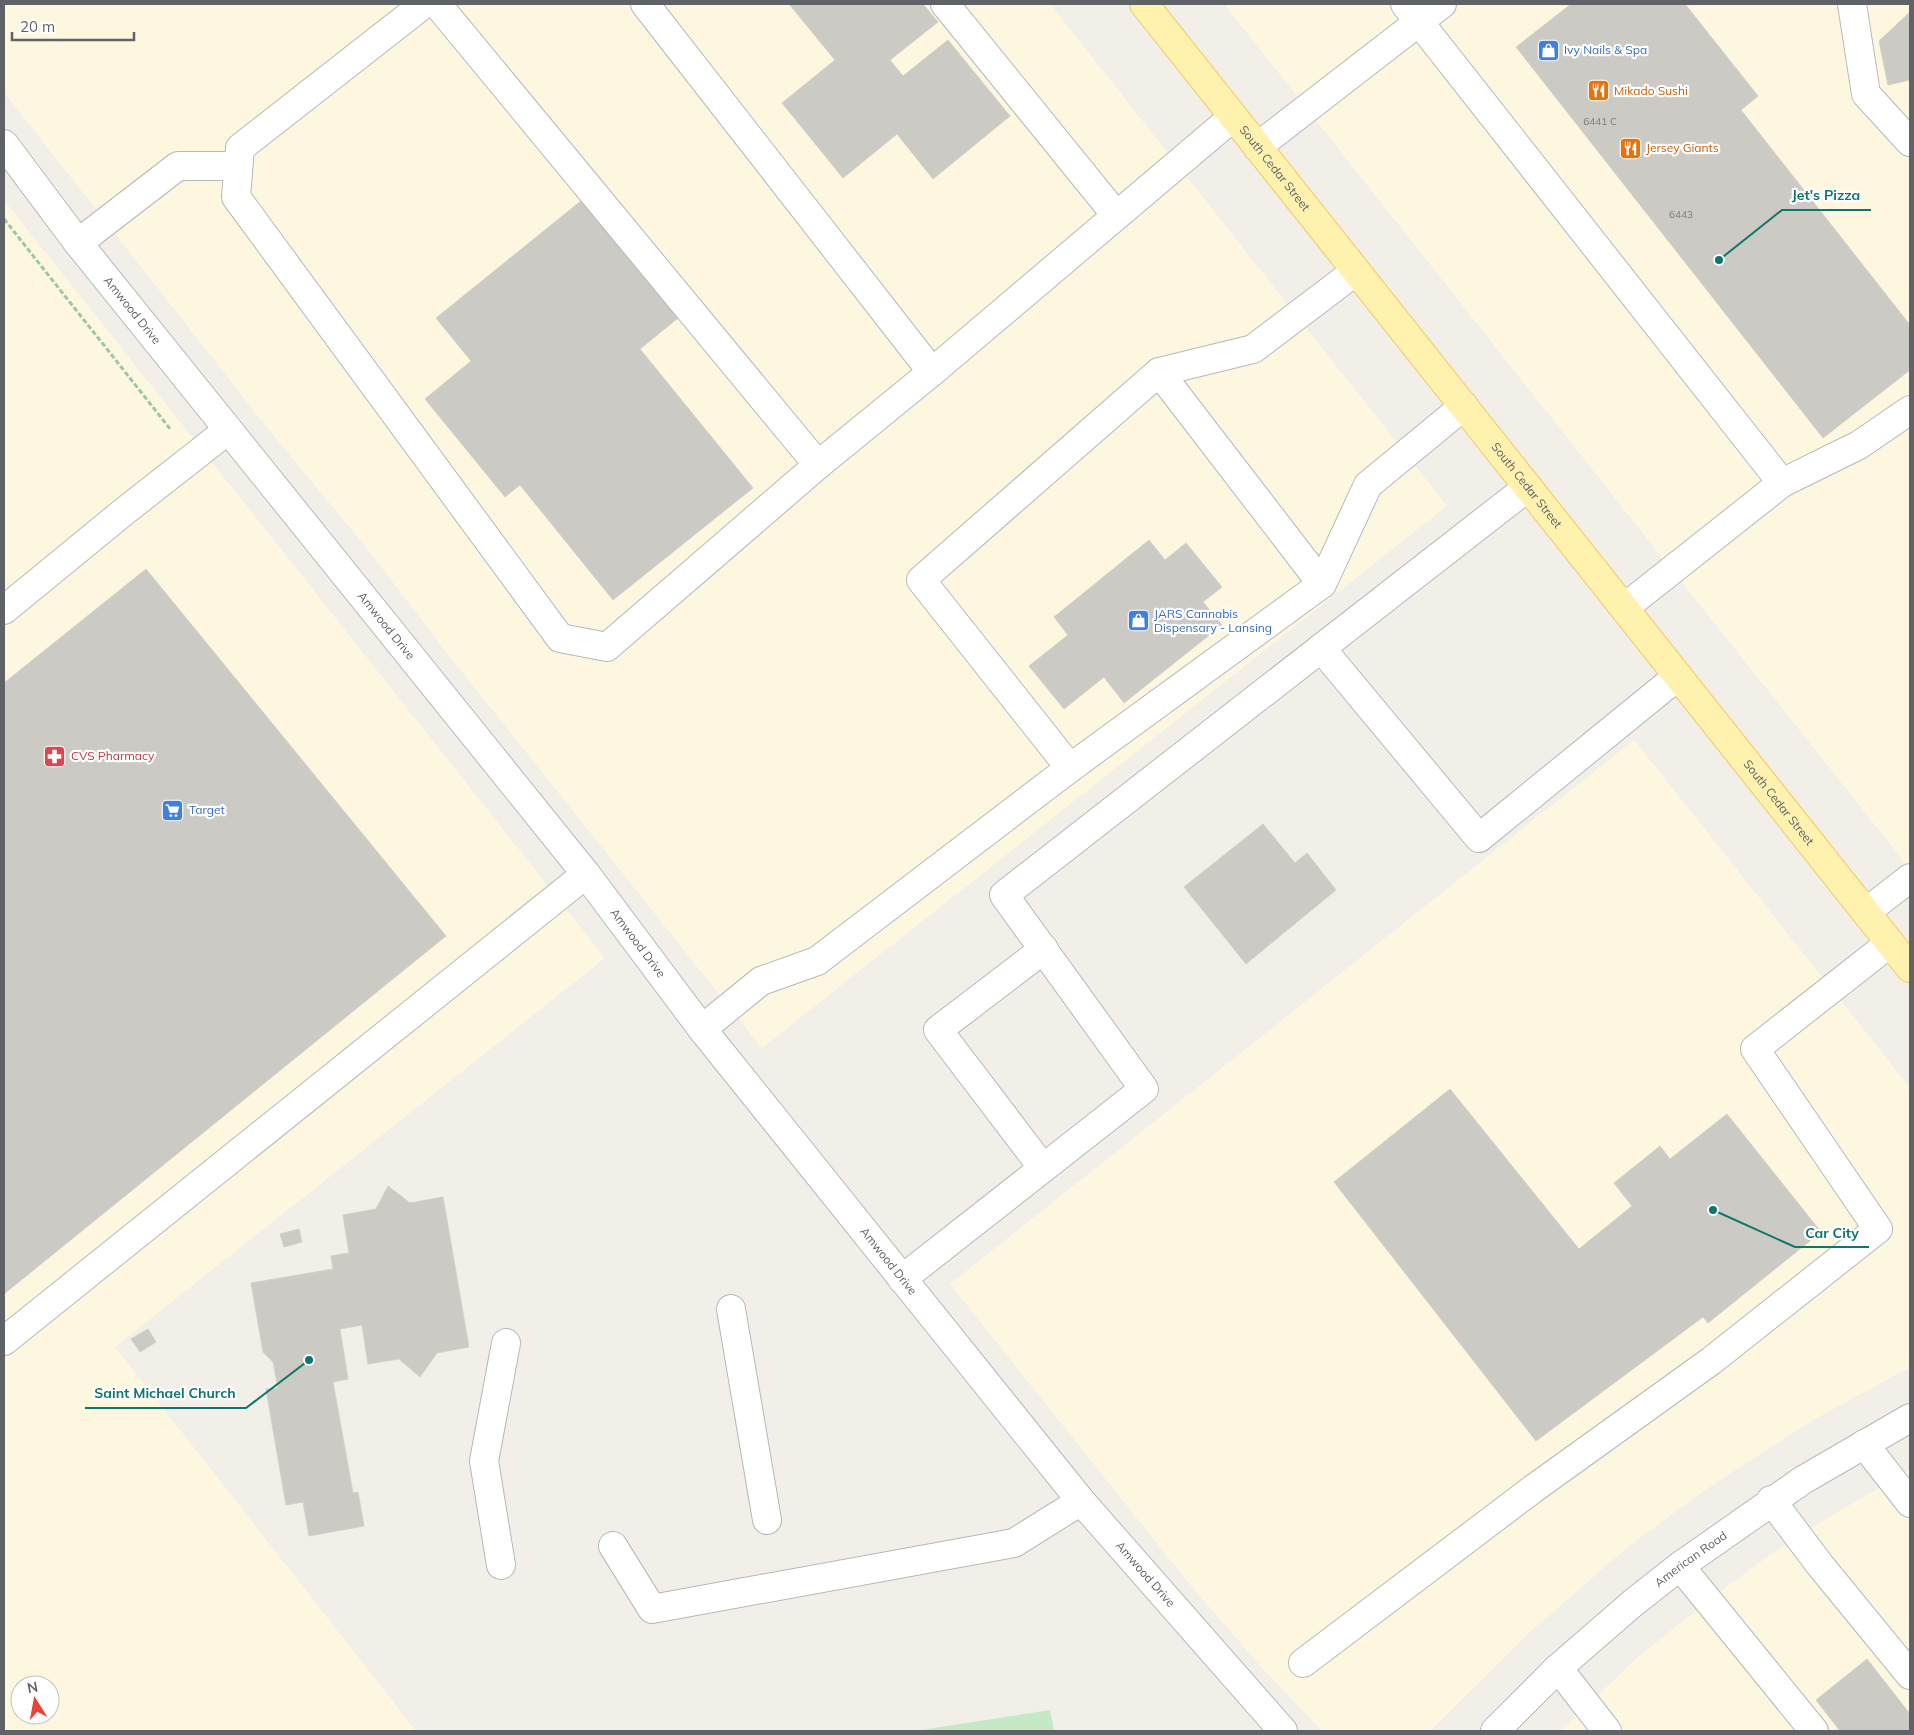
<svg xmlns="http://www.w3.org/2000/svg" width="1914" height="1735" viewBox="0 0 1914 1735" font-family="Mulish,sans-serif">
<rect width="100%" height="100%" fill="#f1efe8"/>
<path fill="#fef7e0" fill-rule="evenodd" d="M4,4H1050L1447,506L762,1048L443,648L366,547L269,430L4,92Z
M1224,4H1910V869L1630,517Z
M4,200L605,958L115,1347L416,1731H4ZM20,1685H50V1715H20Z
M1634,740L1910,1088V1367L1815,1419L1737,1469L1701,1493L1629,1546L1530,1632L1430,1731H1322L1263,1669L1187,1581L950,1284Z
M1910,1470V1731H1560L1640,1655L1721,1591L1771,1554L1829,1517Z"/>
<path fill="#c5e8c5" d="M1050,1710L1054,1731H915Z"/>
<path fill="#cccac5" stroke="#d6d1c6" d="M789,4H923L938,22L890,60L903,76L948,40L1010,116L933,179L897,134L843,178L782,103L835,60Z
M1571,4H1685L1758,96L1741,110L1910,325V370L1823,438L1516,47Z
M1910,12V80L1888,85L1879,41Z
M587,196L683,314L640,349L753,488L613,600L520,485L505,497L425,399L471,361L436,318Z
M1149,540L1165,560L1186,543L1222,587L1203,602L1222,625L1124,703L1104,677L1064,709L1029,666L1068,635L1054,617Z
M146,569L446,936L4,1294V683Z
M1263,824L1295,863L1307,853L1336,890L1246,964L1184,887Z
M1450,1089L1579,1249L1632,1206L1614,1183L1660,1146L1670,1159L1727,1114L1821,1232L1708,1323L1703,1317L1536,1441L1334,1182Z
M388,1186L410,1203L443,1197L469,1347L437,1353L420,1377L399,1359L368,1364L362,1325L340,1329L348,1379L333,1382L353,1493L358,1492L364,1526L309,1536L303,1502L286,1505L266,1389L278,1388L273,1362L263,1352L251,1283L333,1269L331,1256L349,1253L343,1215L376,1209Z
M299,1229L302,1242L284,1247L280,1234Z
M148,1329L156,1342L140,1352L131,1339Z
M1867,1659L1910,1714V1731H1840L1816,1700Z"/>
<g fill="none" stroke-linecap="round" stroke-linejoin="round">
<defs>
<g id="minor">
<path d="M424,4L240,148L236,197L560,638L607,647L818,465L932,372L1233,117"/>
<path d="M437,4L818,465"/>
<path d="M645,4L932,372"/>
<path d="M945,4L1116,215"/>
<path d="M1405,4L1782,483"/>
<path d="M1852,4L1866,94L1910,142"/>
<path id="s1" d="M4,144L78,243L586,874L702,1029L1081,1501L1283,1731"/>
<path d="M1257,147L1442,4"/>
<path d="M78,243L178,166H238"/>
<path d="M1159,372L1322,584"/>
<path d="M1624,608L1782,483L1859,445L1910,410"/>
<path d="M4,610L126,510L228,430"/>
<path d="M1321,648L1479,838L1678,676"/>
<path d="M1070,768L921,580L1159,372L1253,349L1356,271"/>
<path d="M1866,912L1910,878"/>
<path d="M702,1029L761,981L817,961L1070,768L1322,584L1368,485L1464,406"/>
<path d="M1043,1168L938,1030L1044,949"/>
<path d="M902,1279L1144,1089L1004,895L1528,487"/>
<path d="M731,1309L767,1520"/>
<path d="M4,1341L586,874"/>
<path d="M1864,1444L1910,1503"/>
<path d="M1771,1500L1820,1565L1910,1675"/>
<path d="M613,1546L652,1609L1014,1543L1081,1501"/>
<path d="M501,1565L484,1461L506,1343"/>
<path d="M1680,1566L1814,1731"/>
<path d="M1303,1663L1533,1489L1711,1361L1878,1229L1755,1049L1890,943"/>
<path d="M1558,1668L1607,1731"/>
<path id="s2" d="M1495,1731L1558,1668L1633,1603L1680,1566L1803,1480L1910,1418"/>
</g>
<g id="major">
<path id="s3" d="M1144,4L1910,968"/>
</g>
</defs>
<use href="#minor" stroke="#b5b8bc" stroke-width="30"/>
<use href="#major" stroke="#f2c960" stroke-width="30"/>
<path stroke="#9cc7a9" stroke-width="3" stroke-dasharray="5 2.5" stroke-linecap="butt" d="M4,219L171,430"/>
<use href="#minor" stroke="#fff" stroke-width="28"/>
<use href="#major" stroke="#fff2af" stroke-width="28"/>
</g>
<defs>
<symbol id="shop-square" viewBox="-11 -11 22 22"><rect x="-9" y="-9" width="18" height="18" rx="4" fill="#3f7fe0" stroke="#fff"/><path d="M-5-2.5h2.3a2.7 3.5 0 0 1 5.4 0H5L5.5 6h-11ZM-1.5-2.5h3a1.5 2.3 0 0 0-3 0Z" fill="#fff"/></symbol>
<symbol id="restaurant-square" viewBox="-11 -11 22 22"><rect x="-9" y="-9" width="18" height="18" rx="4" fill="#e8710a" stroke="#fff"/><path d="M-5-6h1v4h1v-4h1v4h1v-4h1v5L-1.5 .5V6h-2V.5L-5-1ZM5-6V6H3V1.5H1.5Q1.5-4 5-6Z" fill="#fff"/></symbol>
<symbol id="pharmacy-square" viewBox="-11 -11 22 22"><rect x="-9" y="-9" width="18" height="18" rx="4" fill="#e0444e" stroke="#fff"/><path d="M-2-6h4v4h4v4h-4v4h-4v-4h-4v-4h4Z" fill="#fff"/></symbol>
<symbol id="supermarket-square" viewBox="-11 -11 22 22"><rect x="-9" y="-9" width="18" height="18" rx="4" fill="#3f7fe0" stroke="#fff"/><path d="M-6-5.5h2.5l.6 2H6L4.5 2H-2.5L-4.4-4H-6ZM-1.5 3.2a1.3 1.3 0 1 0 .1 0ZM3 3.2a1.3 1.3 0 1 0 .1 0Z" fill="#fff"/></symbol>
</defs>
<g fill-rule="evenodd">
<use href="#shop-square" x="1536" y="38" width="25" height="25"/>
<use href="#restaurant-square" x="1586" y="78" width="25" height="25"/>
<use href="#restaurant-square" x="1618" y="136" width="25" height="25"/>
<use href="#shop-square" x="1126" y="608" width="25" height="25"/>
<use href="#pharmacy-square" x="42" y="744" width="25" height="25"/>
<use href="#supermarket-square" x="160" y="798" width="25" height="25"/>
</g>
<g text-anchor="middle" stroke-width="4.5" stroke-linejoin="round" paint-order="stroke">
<g font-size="10" fill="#7a7d7f">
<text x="1600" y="125">6441 C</text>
<text x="1681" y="218">6443</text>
</g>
<g font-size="12" fill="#366cbe" stroke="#fff" text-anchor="start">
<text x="1564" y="54">Ivy Nails &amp; Spa</text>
<text x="1154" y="618">JARS Cannabis<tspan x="1154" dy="14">Dispensary - Lansing</tspan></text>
<text x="189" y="814">Target</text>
</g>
<g font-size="12" fill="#c56008" stroke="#fff" text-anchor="start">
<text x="1614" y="95">Mikado Sushi</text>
<text x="1646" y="152">Jersey Giants</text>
</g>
<g font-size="12" fill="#5f6368" stroke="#fff">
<text dy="4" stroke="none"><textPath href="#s3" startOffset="210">South Cedar Street</textPath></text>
<text dy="4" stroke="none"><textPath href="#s1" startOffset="210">Amwood Drive</textPath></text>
<text dy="4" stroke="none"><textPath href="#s3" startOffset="615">South Cedar Street</textPath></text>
<text dy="4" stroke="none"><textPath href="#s1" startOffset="615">Amwood Drive</textPath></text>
<text dy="4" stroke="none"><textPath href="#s3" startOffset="1020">South Cedar Street</textPath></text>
<text dy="4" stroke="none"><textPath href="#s1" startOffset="1020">Amwood Drive</textPath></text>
<text dy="4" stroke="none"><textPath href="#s1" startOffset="1425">Amwood Drive</textPath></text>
<text dy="4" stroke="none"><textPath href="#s2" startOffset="261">American Road</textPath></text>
<text dy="4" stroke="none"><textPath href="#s1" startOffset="1830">Amwood Drive</textPath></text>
</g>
<g font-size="12" fill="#be3a42" stroke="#fff" text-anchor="start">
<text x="71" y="760">CVS Pharmacy</text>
</g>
</g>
<path fill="none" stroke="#0f766e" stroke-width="2" d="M1719 260L1782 210H1871M1713 1210L1795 1247H1869M309 1360L246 1408H85"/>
<g fill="#0f766e" stroke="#fff" stroke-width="2">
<circle cx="1719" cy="260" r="5"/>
<circle cx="1713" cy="1210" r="5"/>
<circle cx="309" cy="1360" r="5"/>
</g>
<g font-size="14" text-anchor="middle" font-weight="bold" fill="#0f766e" stroke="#fff" stroke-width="4.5" stroke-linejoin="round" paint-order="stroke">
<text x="1826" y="200">Jet's Pizza</text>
<text x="1832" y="1238">Car City</text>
<text x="165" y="1398">Saint Michael Church</text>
</g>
<rect width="1914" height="1735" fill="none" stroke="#5f6368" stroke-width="10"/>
<g transform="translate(35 1700) rotate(349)"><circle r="24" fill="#ffffff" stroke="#bfc1c3"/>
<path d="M0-4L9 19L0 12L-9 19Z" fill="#ea4335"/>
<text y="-8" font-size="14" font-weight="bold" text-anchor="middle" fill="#5f6368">N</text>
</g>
<path d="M12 32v8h122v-8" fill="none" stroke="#5f6368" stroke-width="2.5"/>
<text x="20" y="32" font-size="15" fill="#5f6368" stroke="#ffffff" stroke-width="4" paint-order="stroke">20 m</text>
</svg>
